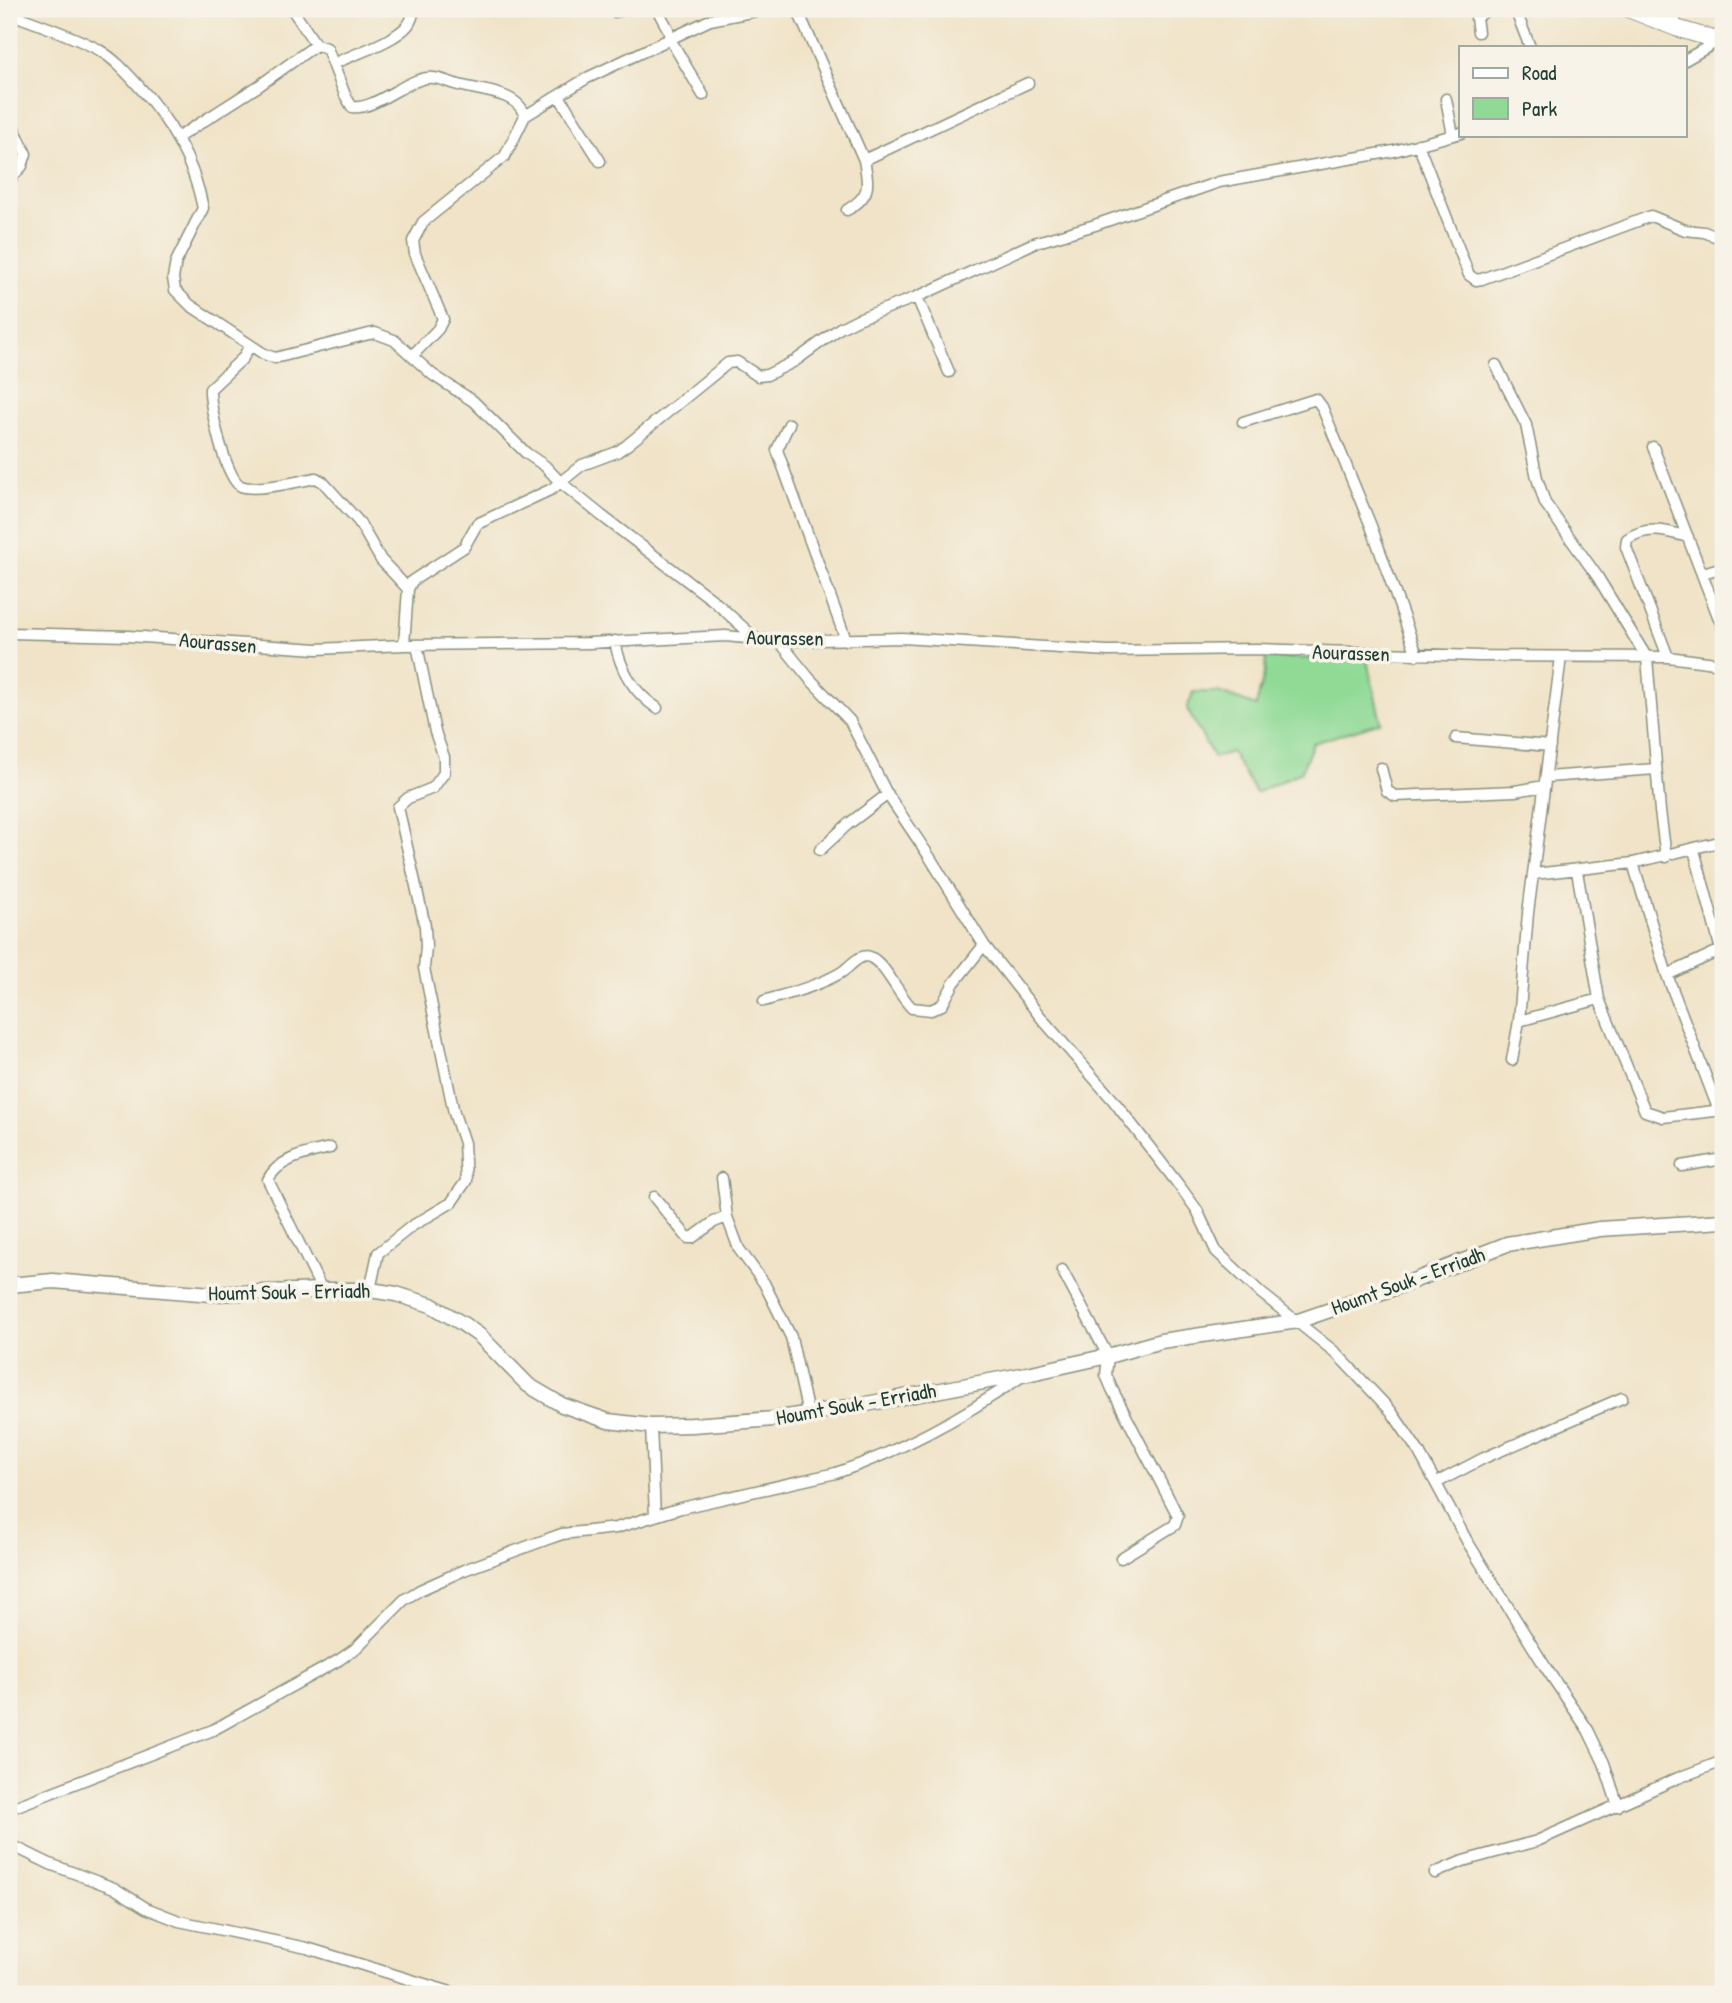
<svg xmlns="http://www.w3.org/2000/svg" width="1732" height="2003" viewBox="0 0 1732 2003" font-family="'Patrick Hand',sans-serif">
<rect width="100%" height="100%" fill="#f7f3e8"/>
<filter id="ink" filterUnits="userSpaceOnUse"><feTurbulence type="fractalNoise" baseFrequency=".0143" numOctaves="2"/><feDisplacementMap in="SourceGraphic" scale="14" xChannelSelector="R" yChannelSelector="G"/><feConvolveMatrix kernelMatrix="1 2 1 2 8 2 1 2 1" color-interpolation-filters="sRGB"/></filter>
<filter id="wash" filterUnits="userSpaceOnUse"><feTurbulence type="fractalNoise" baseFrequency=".00686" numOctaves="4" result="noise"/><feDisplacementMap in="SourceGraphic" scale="28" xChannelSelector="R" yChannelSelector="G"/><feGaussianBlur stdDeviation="1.57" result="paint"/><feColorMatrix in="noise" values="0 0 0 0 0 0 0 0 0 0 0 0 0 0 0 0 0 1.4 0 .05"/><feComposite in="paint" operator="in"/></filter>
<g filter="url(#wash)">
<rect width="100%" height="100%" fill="#f0e3c7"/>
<path fill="#90da96" stroke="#588c65" stroke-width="2" d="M1266,657L1367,660L1381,722L1313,743L1301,772L1256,793L1231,752L1214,758L1187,709L1193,692H1218L1256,706L1265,671Z"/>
</g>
<g filter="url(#ink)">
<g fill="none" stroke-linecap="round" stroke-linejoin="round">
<defs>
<path id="minor" d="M292,9L316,45
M610,9L615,12L629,9
M657,9L668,29L670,39L703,95
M797,9L864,160C869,186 871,196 847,210
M1515,9L1530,47
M1674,9L1676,28
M9,13C37,24 72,35 99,50C113,58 124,70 135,82C169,118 193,159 203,208L176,262L173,278L175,290L190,305L264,354L275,358L369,334L375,333L394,340L433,375L473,401L526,453L545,466L560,482L602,516L714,601L756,639
M1478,32L1476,18L1488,9
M1685,60L1718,41L1719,34L1723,28
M333,64C354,54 394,42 408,25C412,20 413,15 414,9
M559,96L600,161
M1446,99L1453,135
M9,117L26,154L22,166L9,180
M177,138L260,85L316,45L327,48L345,95L352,107C375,110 403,81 427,78C437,76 449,83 459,85C478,91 518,91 525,116
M1418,144L1469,275L1476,280L1482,279L1651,216L1685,230L1704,232L1723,239
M864,160L1028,83
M917,297L949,372
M250,345L243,358L210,389C209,406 226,480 241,486C255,492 299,481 316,478L323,482L359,522L381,560L408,589
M412,356L438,329L443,319L415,254L413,241L423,222L505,156L525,116L587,78L710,20L766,9
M1496,365L1526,425L1537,478L1545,503L1597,576L1647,658L1660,811L1666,857
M1243,422L1316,399L1322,407L1371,526L1417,655
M789,424L777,450L846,640
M1653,447L1723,629
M1703,573L1723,567
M9,633L128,636L317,649L404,645L589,643L725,636L779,641L902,638L1108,651L1257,649L1479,656L1668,657L1723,664
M615,641C620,670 633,692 657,708
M779,641L809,678L850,721L886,792L929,856L984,945L1043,1020L1113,1100L1181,1188L1197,1210L1216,1251L1261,1293L1336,1353L1391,1411L1419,1452L1467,1541L1546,1668L1588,1730L1604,1763L1618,1806
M404,645L408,589L412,581L464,547L477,524L552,489L582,465L617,452L627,445L728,363L737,362L758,376L767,375L795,361L840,328L858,319L917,297L1034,243L1095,225L1219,182L1394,151L1461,133
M1668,657L1626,547L1627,539C1647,525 1667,531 1688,537
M1456,738L1550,746
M1381,768L1387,791L1395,796L1515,791L1544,786
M1547,777L1656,769
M820,850L847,825L888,794
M1694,850L1721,950
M1633,863L1667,975L1719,1111
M1577,871L1599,999L1645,1111L1663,1117L1723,1110
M1534,874L1633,863L1723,841
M1667,975L1723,949
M764,1001C790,993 819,986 842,972C850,967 859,953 870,957C886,964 898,995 912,1008L931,1010L942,1005L954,983L984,945
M1519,1021L1599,999
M1512,1060L1519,1021L1528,913L1561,657
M1682,1166L1723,1159
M722,1178L727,1217L739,1249L764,1283L791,1337L808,1414
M654,1197L688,1238H692L714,1222L727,1217
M1062,1270L1108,1356L1106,1375L1112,1389L1178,1516L1175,1525L1121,1558
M322,1290L268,1180C278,1158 309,1153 330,1148
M370,1290L378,1253L412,1226L451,1203L466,1181L464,1143L454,1113L424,968L426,947L425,926L398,807L408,798L433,788L444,773V757L435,732L417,645
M651,1426L655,1516
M1436,1483L1484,1458L1622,1398
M9,1809L213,1730L339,1660L355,1649L405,1599L420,1590L464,1570L545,1540L562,1534L616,1528L681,1508L836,1473C904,1450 963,1417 1021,1377
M9,1844L50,1864L114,1888L146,1908L179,1921L307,1948L457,1994
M1435,1873L1463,1861L1537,1841L1678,1778L1723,1761"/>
<path id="tertiary" d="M9,1285L53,1281L212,1294L322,1290H370L396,1294L431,1305L463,1324L480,1336L528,1385L562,1405L608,1421L651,1426L692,1425L774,1419L861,1405L1027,1374L1108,1356L1161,1341L1298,1321L1400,1286L1507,1244L1600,1229L1723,1221"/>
<path id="secondary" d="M1628,9L1676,28L1723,42"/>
</defs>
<use href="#minor" stroke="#88907e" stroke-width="13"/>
<use href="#tertiary" stroke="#88907e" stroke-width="17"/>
<use href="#secondary" stroke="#88907e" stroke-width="18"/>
<use href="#minor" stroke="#fff" stroke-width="10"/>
<use href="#tertiary" stroke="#fff" stroke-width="14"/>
<use href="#secondary" stroke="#fff" stroke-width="16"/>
</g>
</g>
<g text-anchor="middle" stroke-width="7" stroke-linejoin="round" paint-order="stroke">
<g font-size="21" fill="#1f3d34" stroke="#f7f3e8">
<text transform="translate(785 638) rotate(1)" y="7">Aourassen</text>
<text transform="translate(218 643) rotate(5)" y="7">Aourassen</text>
<text transform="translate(1351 653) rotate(2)" y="7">Aourassen</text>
<text transform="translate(1408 1281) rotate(-20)" y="7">Houmt Souk - Erriadh</text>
<text transform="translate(289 1292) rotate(-1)" y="7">Houmt Souk - Erriadh</text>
<text transform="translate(856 1404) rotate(-10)" y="7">Houmt Souk - Erriadh</text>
</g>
</g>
<rect width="1732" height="2003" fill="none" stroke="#f7f3e8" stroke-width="35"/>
<rect x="1459" y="46" width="228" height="91" fill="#f7f3e8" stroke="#a1aaa0" stroke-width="2"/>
<rect x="1473" y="68" width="35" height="10" fill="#ffffff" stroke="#a1aaa0" stroke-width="2"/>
<text x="1522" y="80" font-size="21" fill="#1f3d34">Road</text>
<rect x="1473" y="98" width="35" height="21" fill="#90da96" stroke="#a1aaa0" stroke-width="2"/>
<text x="1522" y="116" font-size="21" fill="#1f3d34">Park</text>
</svg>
